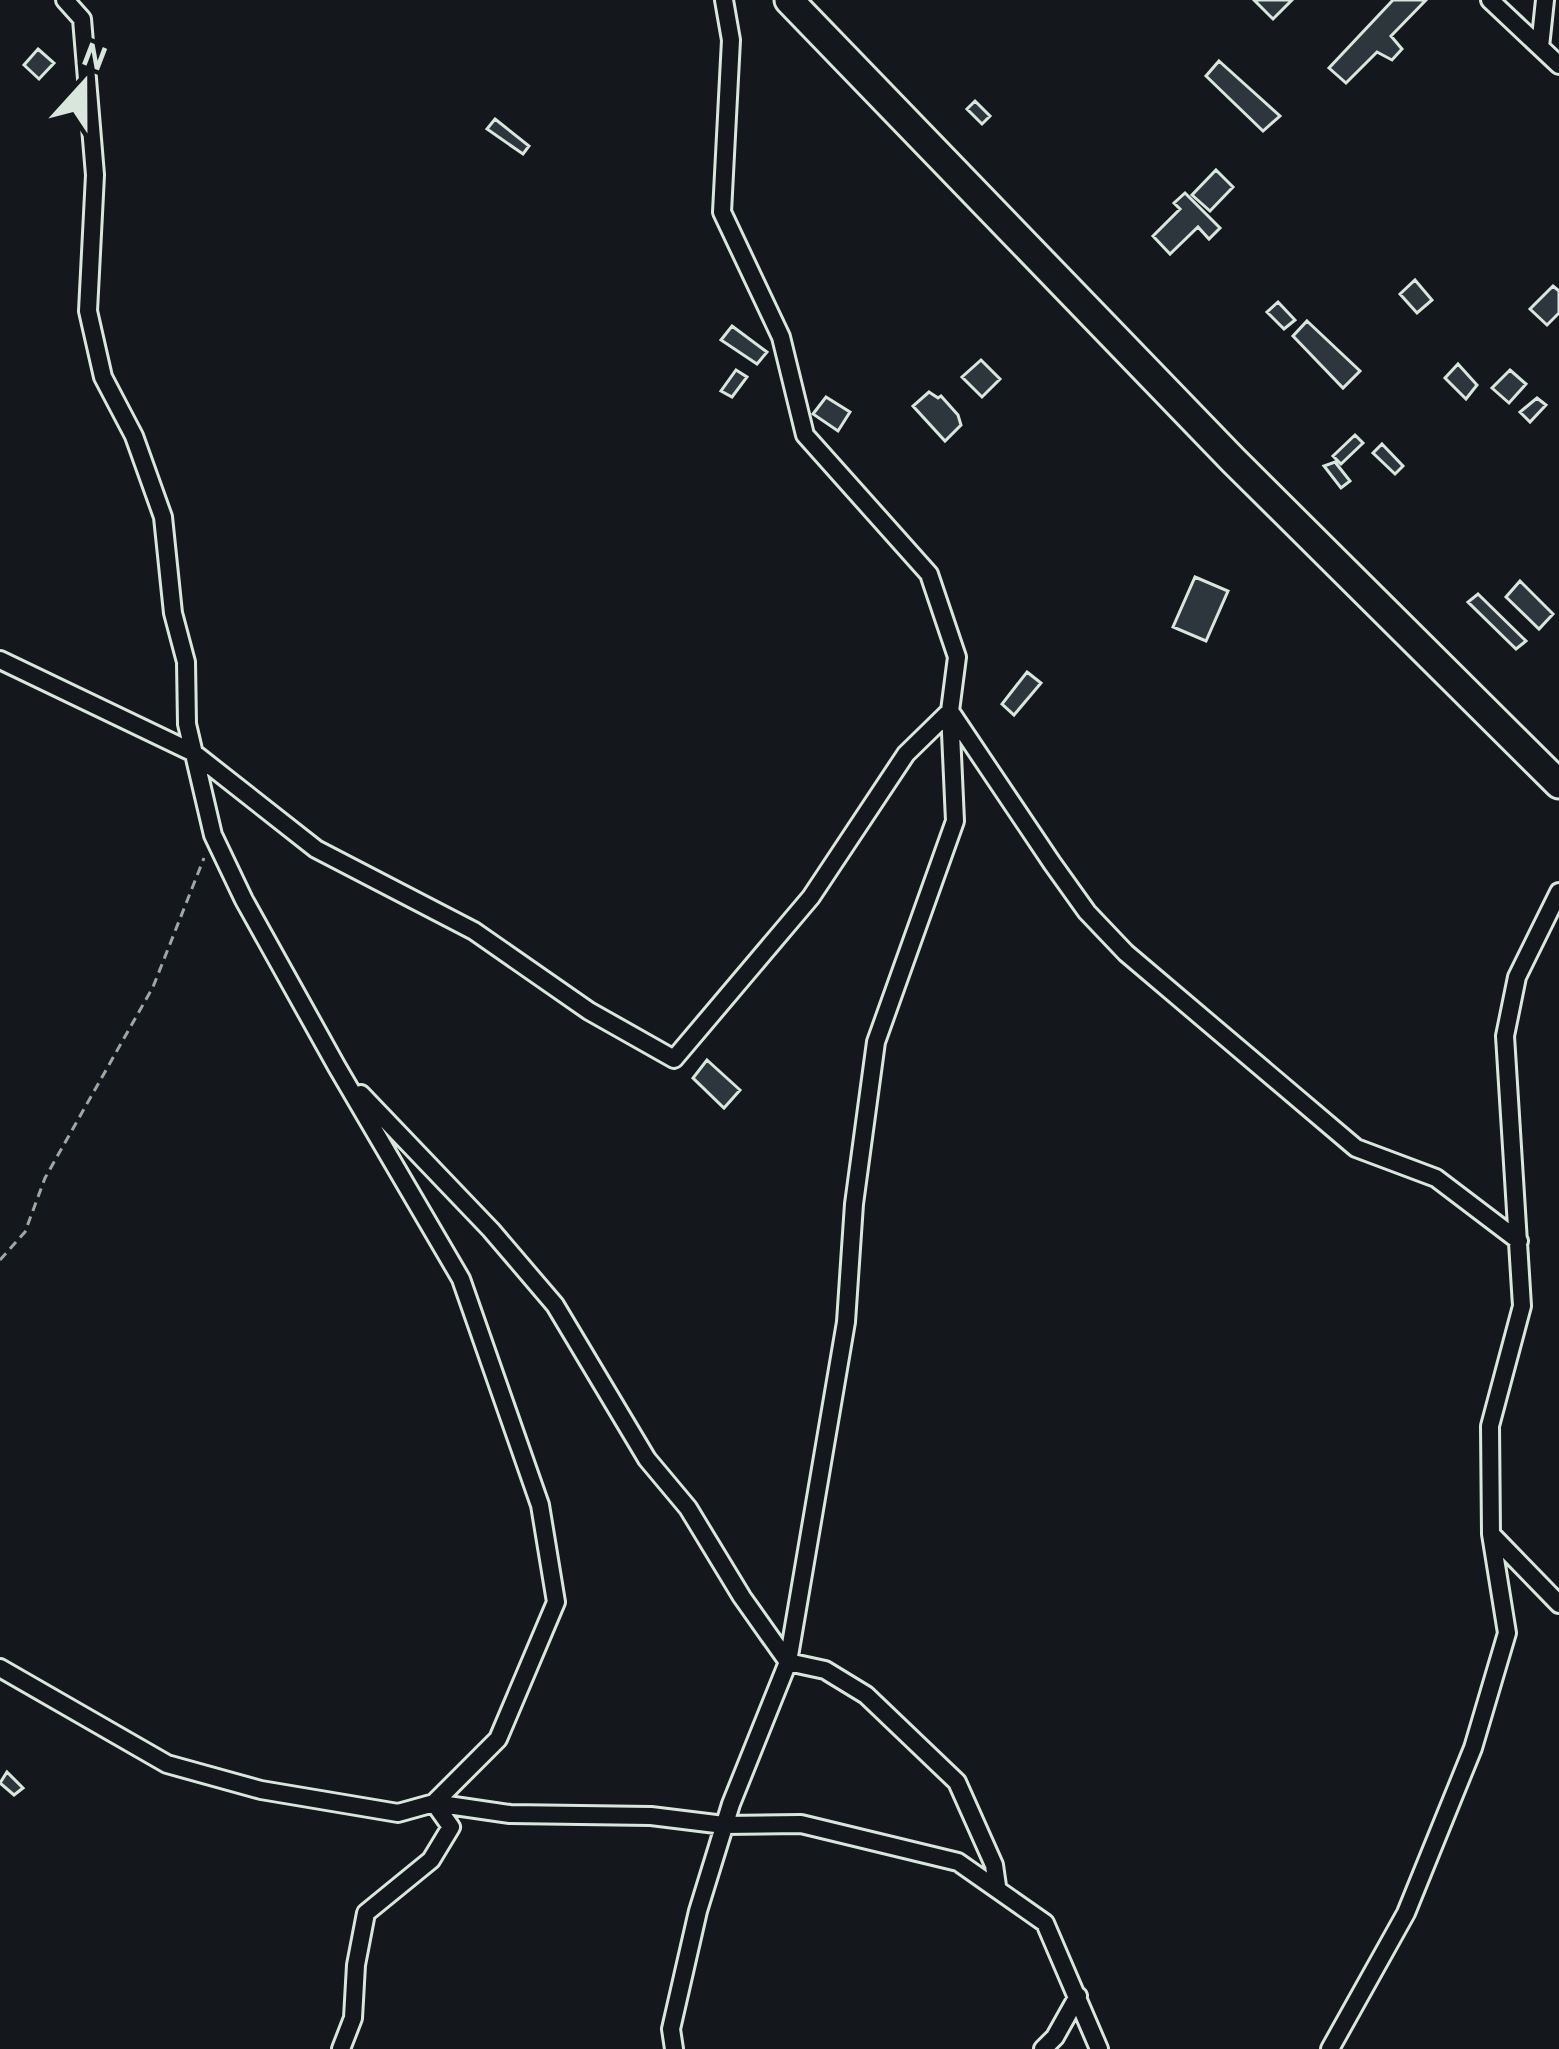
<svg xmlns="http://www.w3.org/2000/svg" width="1559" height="2049" viewBox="0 0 1559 2049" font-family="Barlow,sans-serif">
<rect width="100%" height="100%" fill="#14181c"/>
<path fill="#2c363c" stroke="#d8e6dc" stroke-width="3" d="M1254,0H1292L1273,19Z
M1393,0H1426L1391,36L1402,49L1392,60L1377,52L1346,83L1329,68Z
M38,49L54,63L39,79L24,65Z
M1219,61L1280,116L1263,131L1206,76Z
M975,101L990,116L982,124L967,109Z
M495,119L529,146L523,154L487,129Z
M1216,170L1233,187L1210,211L1192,195Z
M1185,193L1220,228L1209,239L1198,227L1170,254L1153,236L1180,209L1174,203Z
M1415,280L1432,300L1417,313L1400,294Z
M1553,286L1559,291V313L1547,325L1530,309Z
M1278,302L1295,320L1284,329L1267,312Z
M1307,321L1360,371L1343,388L1293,336Z
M732,326L767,352L757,364L721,340Z
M981,360L1000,379L982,397L962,377Z
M1458,364L1477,385L1466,399L1445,378Z
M736,370L747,377L732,397L721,391Z
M1510,370L1526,384L1509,403L1492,388Z
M929,392L938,398L941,396L958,415L961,425L945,441L913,406Z
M826,397L850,412L838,431L813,414Z
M1537,398L1546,405L1530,422L1520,412Z
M1355,435L1363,443L1341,464L1333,456Z
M1382,444L1403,466L1395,474L1373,453Z
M1335,462L1350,481L1341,488L1324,466Z
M1195,577L1228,591L1206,641L1173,627Z
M1520,581L1553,614L1539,629L1506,597Z
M1478,594L1526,641L1516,649L1468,602Z
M1027,672L1041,683L1014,715L1002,704Z
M707,1060L740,1090L724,1108L693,1078Z
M7,1772L23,1788L14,1795L0,1783Z"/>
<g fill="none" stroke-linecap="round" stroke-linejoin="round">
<defs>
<path id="street" d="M1490,0L1559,65
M1540,47L1545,0
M0,660L194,753L316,849L474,931L589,1011L674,1059L811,897L906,754L950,711L957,657L929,574L805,435L781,337L722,212L731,40L724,0
M950,711L1052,863L1087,912L1126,953L1356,1148L1436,1178L1519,1241
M361,1094L491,1230L555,1305L647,1459L688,1508L742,1597L788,1662L825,1670L866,1695L957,1782L994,1865L997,1886
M1492,1535L1559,1604
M0,1668L167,1764L261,1790L398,1813L434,1803L498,1739L556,1602L540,1505L461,1279L337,1067L244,900L213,835L187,724L186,662L173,613L163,517L134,436L103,377L88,311L95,175L82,19L65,0
M434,1803L510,1814L651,1816L724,1825L801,1824L958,1862L1045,1923L1099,2049
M341,2049L353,2018L356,1965L366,1913L431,1860L451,1827L434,1803
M674,2049L671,2029L698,1911L731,1804L788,1662L846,1322L854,1204L876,1042L955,821L950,711
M1043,2049L1055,2037L1078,1996
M1330,2049L1406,1913L1473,1748L1507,1633L1491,1534L1490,1426L1522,1306L1505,1036L1517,977L1559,892"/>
<path id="primary" d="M789,0L1233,460L1559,784"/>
</defs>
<use href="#street" stroke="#d8e6dc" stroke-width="22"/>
<use href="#primary" stroke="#d8e6dc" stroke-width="33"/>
<path stroke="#9da8a2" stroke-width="3" stroke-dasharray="9 6" stroke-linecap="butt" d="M0,1260L25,1232L45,1178L153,987L204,858"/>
<use href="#street" stroke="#14181c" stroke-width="16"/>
<use href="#primary" stroke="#14181c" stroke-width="27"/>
</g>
<g transform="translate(84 84) rotate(21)" stroke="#14181c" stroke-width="9" paint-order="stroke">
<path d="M0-9L21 45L0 30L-21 45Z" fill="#d8e6dc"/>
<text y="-18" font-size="33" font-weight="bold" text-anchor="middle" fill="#d8e6dc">N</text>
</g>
</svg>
